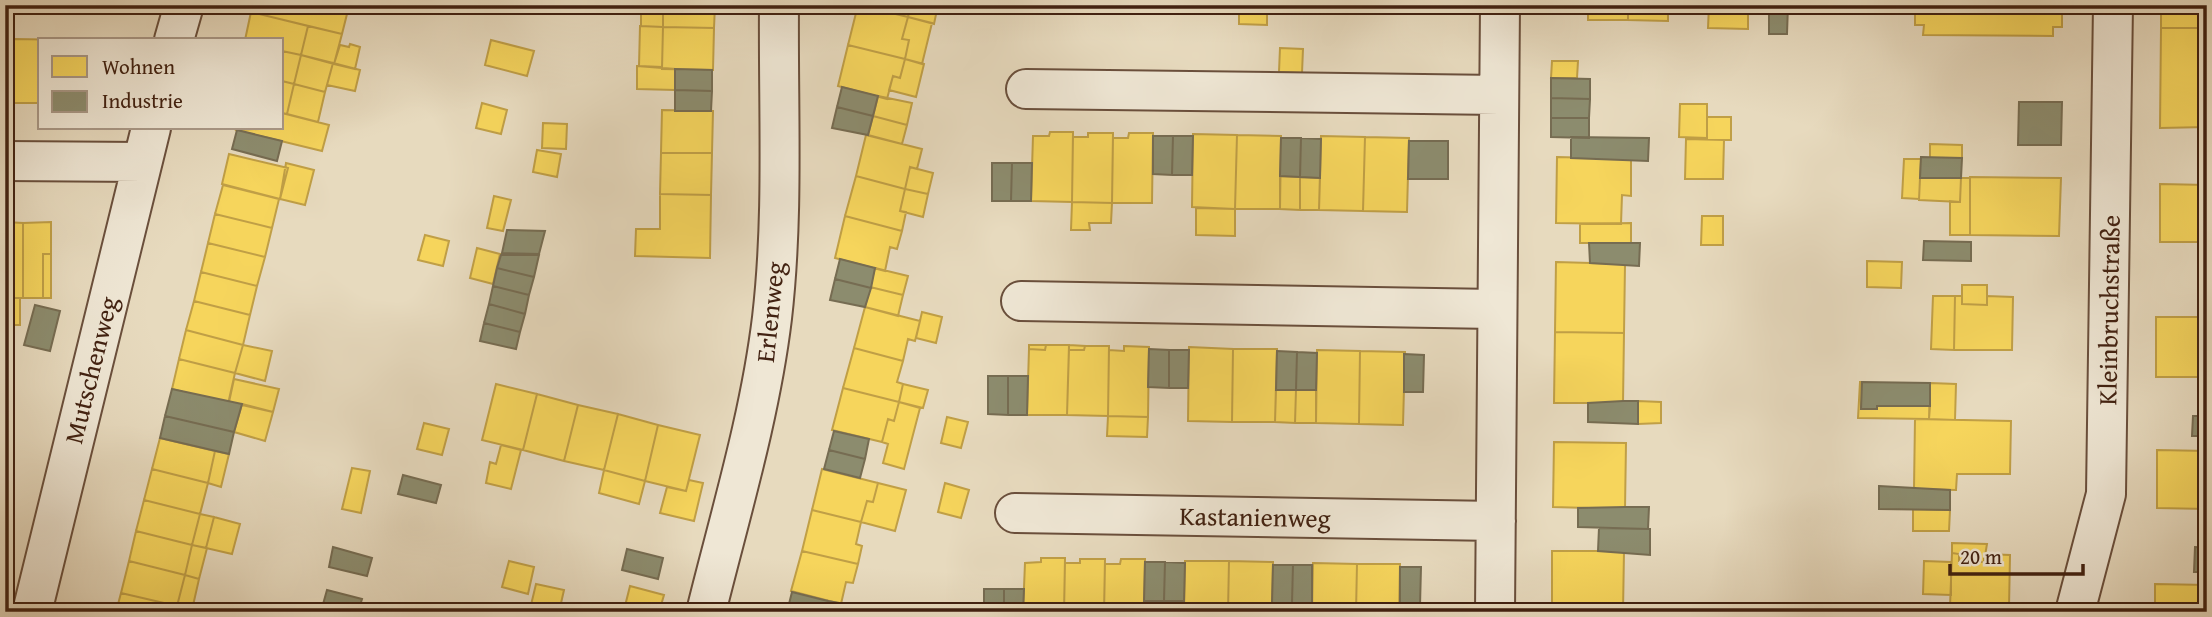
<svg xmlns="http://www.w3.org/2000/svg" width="2212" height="617" viewBox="0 0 2212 617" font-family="'Gentium Book Plus',serif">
<rect width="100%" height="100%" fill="#e7dabe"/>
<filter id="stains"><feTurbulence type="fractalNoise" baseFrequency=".00286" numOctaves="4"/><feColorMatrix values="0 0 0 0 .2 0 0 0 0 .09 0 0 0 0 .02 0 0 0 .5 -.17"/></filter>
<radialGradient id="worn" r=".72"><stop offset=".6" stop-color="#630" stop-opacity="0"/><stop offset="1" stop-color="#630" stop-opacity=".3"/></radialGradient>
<path fill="#f6d55c" stroke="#c09f46" stroke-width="2" d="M253,5H348L349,6L342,34L251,12Z
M641,5H663V27L641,26Z
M663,5H715L714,28L663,27Z
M858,5L908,17L902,39L909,40L905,59L848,45Z
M861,5H911L908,17Z
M911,5H938L934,24L908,17Z
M1239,5H1267V25L1239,24Z
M1588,5H1628V20H1588Z
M1628,5H1668V21L1628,20Z
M1709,5H1748V29L1708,28Z
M1915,5H2062V27H2053V36L1923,35L1924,25H1915Z
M2161,5H2207V28H2161Z
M251,12L308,26L301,55L282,51V40H245Z
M908,17L932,23L922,64L905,59L909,40L902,39Z
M308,26L342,34L334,64L301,55Z
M640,26L663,27L662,67L639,66Z
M663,27L714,28L713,70L662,69Z
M2161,28H2207V127L2160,128Z
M14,39L72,40H40V103H14Z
M491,40L534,51L527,76L485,65Z
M350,44L360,47L355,69L334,64L340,45L349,47Z
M848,45L905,59L900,78L893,76L887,99L838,86Z
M1280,48L1303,49L1302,73L1279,72Z
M282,51L301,55L294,84L282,81Z
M301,55L333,63L325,92L294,84Z
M905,59L924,64L916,97L889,90L893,76L900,78Z
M1552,61H1578L1577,78H1551Z
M333,63L360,70L355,91L327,85Z
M637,66L675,69V90L637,89Z
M282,81L294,84L287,114L282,113Z
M294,84L325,92L318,122L287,114Z
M878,96L912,103L907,125L873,116Z
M482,103L507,110L501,134L476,128Z
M1680,104H1707V138L1679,137Z
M662,110L713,111L712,153H661Z
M282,113L329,125L322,151L235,130L282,128Z
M873,116L907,125L902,144L868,135Z
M1707,117H1731V140H1707Z
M543,123L567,124L566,149L542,148Z
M1050,132H1073L1072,202L1031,201L1033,136H1049Z
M1088,133H1113L1112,203L1072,202L1073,137H1088Z
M1129,133H1153L1152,203H1112L1113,138H1128Z
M1193,134L1237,135L1235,209L1192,207Z
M866,135L922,149L917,169L910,167L905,189L856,176Z
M1237,135L1281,136L1280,209H1235Z
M1321,136L1365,137L1363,211L1319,210Z
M1365,137L1409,138L1407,212L1363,211Z
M1686,139L1724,140L1723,179H1685Z
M1930,144L1962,145V158H1930Z
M537,150L561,154L557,177L533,172Z
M661,153H712L711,195L660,194Z
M229,154L288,168L280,199L222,184Z
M1557,157L1631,159V196L1622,195L1621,224L1556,223Z
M1904,159H1921L1919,199L1902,198Z
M286,163L314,170L305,205L280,199Z
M910,167L933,173L928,194L905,189Z
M856,176L905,189L900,211L906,212L902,231L845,216Z
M1280,176L1300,177V210L1280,209Z
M1300,177L1320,178L1319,210H1300Z
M1970,177L2061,178L2059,236L1970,235Z
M1920,178H1961L1960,202L1919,200Z
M1961,178H1970V235H1950V201L1960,202Z
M2160,184L2207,185L2206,242H2160Z
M223,185L279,199L272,228L215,214Z
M905,189L928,194L923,217L900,211Z
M660,194L711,195L710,258L635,256L636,229H660Z
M494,196L511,200L503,231L487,228Z
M1072,202L1112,203L1111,223H1089L1090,230H1071Z
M1196,208L1235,209V236L1196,235Z
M215,214L272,228L265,257L208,243Z
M845,216L902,231L897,249L890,247L885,271L835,258Z
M1702,216H1723V245H1701Z
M5,222L23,223V298H5Z
M51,222V254H43V298H23V223Z
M1631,223V243H1580V224Z
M425,235L449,241L443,266L418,260Z
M208,243L265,257L257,286L201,272Z
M477,248L500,254L493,284L470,278Z
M43,254H51V298H43Z
M1867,261L1902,262L1901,288L1867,287Z
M1556,262L1625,264L1624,333L1555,332Z
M875,268L908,276L903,295L870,287Z
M201,272L257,286L250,315L194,301Z
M1962,285H1987V305L1962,304Z
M870,287L903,295L898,316L865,307Z
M1933,296H1955L1954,350L1931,349Z
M1955,296H1962V304L1987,305V296L2013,297L2012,350H1954Z
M5,298H20V325H5Z
M194,301L250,315L243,345L186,330Z
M865,307L920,321L915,341L908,339L903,361L854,348Z
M922,312L942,317L936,343L916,338Z
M2156,317H2207V395H2199V377H2156Z
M186,330L243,345L235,373L179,359Z
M1555,332L1624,333L1623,403H1554Z
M243,345L272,351L265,381L235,373Z
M1029,345H1046L1045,350L1029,349Z
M1046,345H1069L1067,415H1027L1029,349L1045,350Z
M1069,345L1085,346L1084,350H1069Z
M1085,346H1109L1108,416L1067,415L1069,350H1084Z
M1124,346L1149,347L1148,417L1108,416L1109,350L1124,351Z
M1189,347L1233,349L1232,422L1188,421Z
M854,348L903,361L897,382L903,384L899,402L843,388Z
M1233,349H1277L1275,422H1232Z
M1317,350L1360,351L1359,424L1316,423Z
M1360,351L1405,352L1403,425L1359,424Z
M179,359L235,373L228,404L172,389Z
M234,379L279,389L273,412L229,402Z
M1860,382H1862L1861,409H1877V406H1930L1929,419L1858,418Z
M1930,383L1956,384L1955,420L1929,419Z
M496,384L537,394L523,450L482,440Z
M903,384L928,390L923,408L899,402Z
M843,388L899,402L894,421L888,419L882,442L832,430Z
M1276,390H1296L1295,423L1275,422Z
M1296,390H1316V423H1295Z
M537,394L578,405L564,461L523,450Z
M1638,401L1661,402V423L1638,424Z
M899,402L920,408L904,469L883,463L888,444L882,442L888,419L894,421Z
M242,404L273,412L265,441L234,432Z
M578,405L618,414L604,470L564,461Z
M618,414L658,425L645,481L604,470Z
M1108,416L1148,417L1147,437L1107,436Z
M947,417L968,422L961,448L941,443Z
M1915,419L2011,421L2010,474H1957L1956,490L1914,489Z
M424,423L449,429L442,455L417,449Z
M658,425L700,435L686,491L645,481Z
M160,438L215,451L208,483L152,469Z
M1554,442L1626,443L1625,509L1553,507Z
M501,445L521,450L511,489L486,483L490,462L496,464Z
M2157,450L2207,451V509L2157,508Z
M215,451L229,454L221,487L208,483Z
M352,468L370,471L361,513L342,509Z
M152,469L208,483L200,514L144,500Z
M822,469L878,483L873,502L867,501L861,522L812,510Z
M604,470L645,481L639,504L599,493Z
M689,480L703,483L694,521L660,513L667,487L686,491Z
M878,483L906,490L895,531L861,522L867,501L873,502Z
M945,483L969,490L961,518L938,512Z
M144,500L200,514L192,545L136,531Z
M1913,509L1950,510L1949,531H1913Z
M812,510L861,522L856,544L862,546L858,564L802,551Z
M200,514L214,517L206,548L192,545Z
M214,517L240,524L232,554L206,548Z
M136,531L192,545L185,575L129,561Z
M1952,543L1987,544L1984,562L1959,561V554L1952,553Z
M192,545L207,548L199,579L185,575Z
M802,551L858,564L853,583L846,582L841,604L791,591Z
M1552,551H1624L1623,612H1552Z
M1952,553L1959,554V561L1984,562V554L2010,555L2009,608L1950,607Z
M1041,558H1065L1064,612H1023L1025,563L1041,562Z
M1080,559H1105L1104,612H1064L1065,563H1080Z
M1121,559H1145L1144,612H1104L1105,564H1120Z
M129,561L185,575L177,606L121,593Z
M509,561L534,567L528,594L502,587Z
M1185,561H1229L1228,612H1184Z
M1229,561L1273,562L1272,612H1228Z
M1924,561L1951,562V595L1923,594Z
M1313,563L1357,564L1356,612H1312Z
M1357,564H1400L1399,612H1356Z
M185,575L199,579L192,610L177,606Z
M536,584L564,590L559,612L531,605Z
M2155,584L2207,585V610L2155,612Z
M630,586L664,595L659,612L625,606Z
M121,593L177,606L176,612H116Z"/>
<path fill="#8c8c6e" stroke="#766c52" stroke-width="2" d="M1769,5H1788L1787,34H1769Z
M675,69L712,70V91L675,90Z
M1551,78L1590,79V99L1551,98Z
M842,87L878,96L873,116L837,107Z
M675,90L712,91L711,111H675Z
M1551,98L1590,99L1589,118H1551Z
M2019,102H2062L2061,145H2018Z
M837,107L873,116L868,135L832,128Z
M1551,118H1589V138L1551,137Z
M237,130L282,141L277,161L232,149Z
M1153,136H1173L1172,175L1153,174Z
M1173,136H1193L1192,175H1172Z
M1571,137L1649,138L1648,161L1571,158Z
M1281,138H1301L1300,177L1280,176Z
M1301,138L1321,139L1320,178L1300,177Z
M1409,141H1448V179H1408Z
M1921,157L1962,158L1961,178H1920Z
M992,163H1012L1011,201H992Z
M1012,163H1032L1031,201H1011Z
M507,230L545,231L539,254L502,253Z
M1924,241L1971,242V261L1923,260Z
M1589,243H1640L1639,266L1590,263Z
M501,255H539L534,277L497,268Z
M840,259L875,268L871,288L835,279Z
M497,268L534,277L529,295L493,286Z
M835,279L871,288L865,307L830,300Z
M493,286L529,295L525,314L489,304Z
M489,304L525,314L520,332L484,323Z
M35,305L60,311L50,351L24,345Z
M484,323L520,332L516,349L480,341Z
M1149,349L1169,350V388L1148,387Z
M1169,350H1189L1188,388H1169Z
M1277,351L1297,352L1296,390H1276Z
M1297,352L1317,353L1316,390H1296Z
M1404,354L1424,355L1423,392H1404Z
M988,376H1008V415L988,414Z
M1008,376H1028L1027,415H1008Z
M1862,382L1930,383V406H1877V409H1861Z
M172,389L242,404L234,432L165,416Z
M1623,401H1638V424L1588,422V403Z
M165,416L234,432L229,454L160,438Z
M2193,416H2207V436H2192Z
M834,431L869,439L865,459L829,450Z
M829,450L865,459L860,478L824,469Z
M403,475L441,485L436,503L398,494Z
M1879,486L1950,490V510L1879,509Z
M1625,507H1649L1648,529L1578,527V508Z
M1599,528L1650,529V555L1598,551Z
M333,547L372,558L367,576L329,567Z
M2195,547L2207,548V572H2194Z
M627,549L663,558L658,579L622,570Z
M1145,562H1165L1164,601H1144Z
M1165,562L1185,563L1184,601H1164Z
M1273,565H1293L1292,603H1272Z
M1293,565H1312V604L1292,603Z
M1400,567H1421L1420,606L1400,605Z
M984,589H1004V612H984Z
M1004,589H1024L1023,612H1004Z
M327,590L362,599L358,612L322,608Z
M792,592L828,601L825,612H787Z
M828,601L857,606L856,612H825Z"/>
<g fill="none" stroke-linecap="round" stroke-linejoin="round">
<defs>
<path id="minor" d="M174,40L184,5
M1026,89L1499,95
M5,161L142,162
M1021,301L1495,309
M1015,513L1496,521
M32,612L151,128
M706,612C730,515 760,417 772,318C784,215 778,109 779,5
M1495,612L1500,5
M2075,612L2106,494L2113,5"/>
</defs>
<use href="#minor" stroke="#6a4f3c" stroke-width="42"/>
<use href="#minor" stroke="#efe7d5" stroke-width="38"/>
</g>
<g text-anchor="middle" stroke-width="7" stroke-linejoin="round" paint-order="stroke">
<g font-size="26" fill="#412111" stroke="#efe7d5">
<text transform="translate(2109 310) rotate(-89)" y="9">Kleinbruchstraße</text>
<text transform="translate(770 312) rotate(-84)" y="9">Erlenweg</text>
<text transform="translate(91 370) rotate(-76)" y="9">Mutschenweg</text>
<text transform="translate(1255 517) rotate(1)" y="9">Kastanienweg</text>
</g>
</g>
<rect width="2212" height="617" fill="none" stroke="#e7dabe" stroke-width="28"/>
<rect x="7" y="7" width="2198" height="603" fill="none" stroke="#412111" stroke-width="3.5"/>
<rect x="14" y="14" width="2184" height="589" fill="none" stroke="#412111" stroke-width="2"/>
<rect x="38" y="38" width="245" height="91" fill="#efe7d5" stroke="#a99887" stroke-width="2"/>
<rect x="52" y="56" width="35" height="21" fill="#f6d55c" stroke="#a99887" stroke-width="2"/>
<text x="102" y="74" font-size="21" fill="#412111">Wohnen</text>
<rect x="52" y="91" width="35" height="21" fill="#8c8c6e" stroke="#a99887" stroke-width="2"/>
<text x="102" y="108" font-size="21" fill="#412111">Industrie</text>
<path d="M1950 564v10h133v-10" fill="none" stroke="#412111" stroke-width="3.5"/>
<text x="1960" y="564" font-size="21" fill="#412111" stroke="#efe7d5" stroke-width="5" paint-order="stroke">20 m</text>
<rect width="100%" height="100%" filter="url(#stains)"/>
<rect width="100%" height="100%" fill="url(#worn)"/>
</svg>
